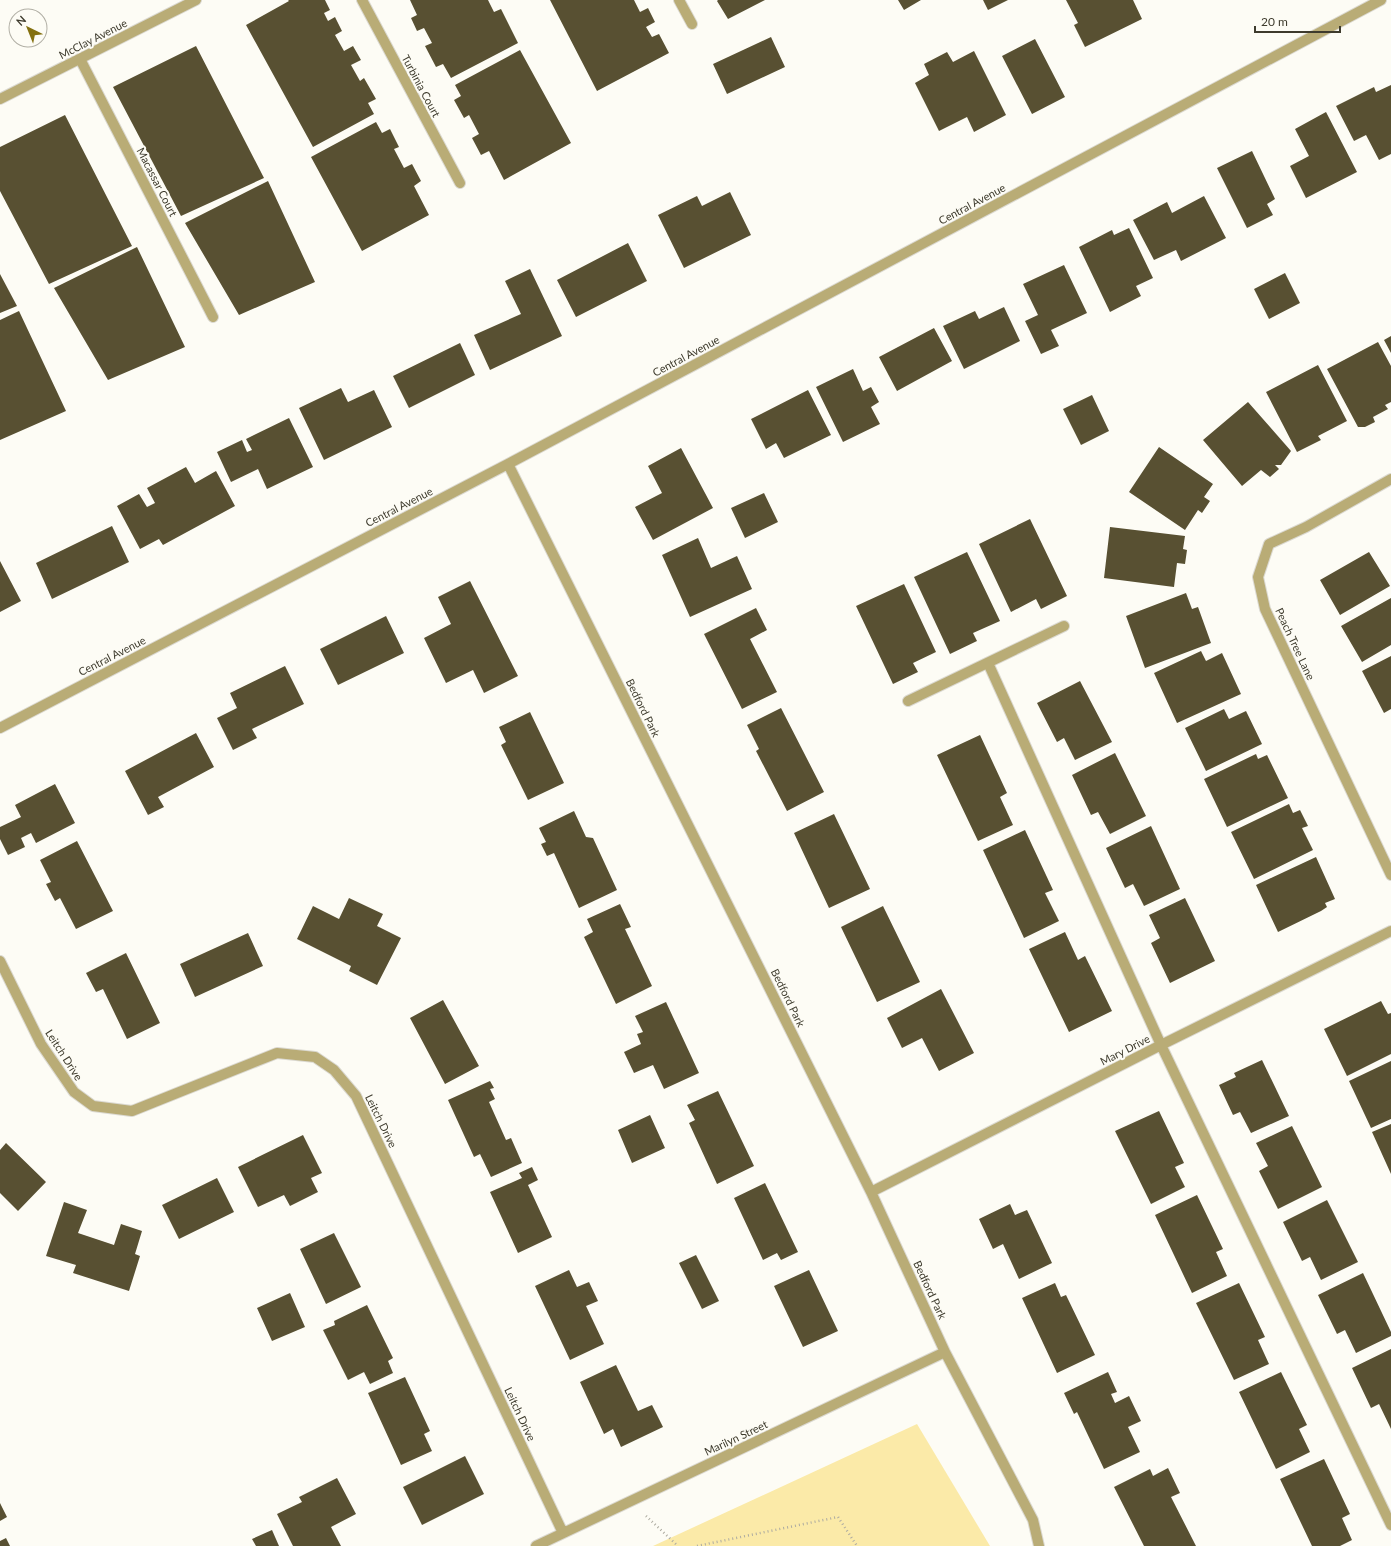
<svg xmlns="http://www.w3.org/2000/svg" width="1391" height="1546" viewBox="0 0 1391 1546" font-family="Lato,sans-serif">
<rect width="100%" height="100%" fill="#fdfcf5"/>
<path fill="#fbeaa8" d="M917,1424L990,1546H653Z"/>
<path fill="#585032" d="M288,0H325L330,10L324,13L328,21L335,17L342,31L335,35L344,51L353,46L361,60L351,65L360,81L364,78L376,99L368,103L374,114L313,147L246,25L289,1Z
M410,0H488L494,12L501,9L518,43L451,78L443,64L436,67L425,46L432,43L424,28L417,31L411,18L417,15Z
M550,0H634L640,12L648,8L655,22L646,27L652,37L659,34L669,53L597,91Z
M718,0H765L728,19L717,1Z
M898,0H921L904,10Z
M983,0H1008L988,10Z
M1066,0H1133L1142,19L1085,47L1074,25L1078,23Z
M771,37L785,67L727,94L713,64Z
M1035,39L1065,97L1032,114L1002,56Z
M196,46L264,178L181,216L113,87Z
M520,50L571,143L504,180L489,151L481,155L472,138L479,134L469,115L464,118L454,100L461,96L455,85Z
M974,51L1006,115L974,132L967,117L939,131L915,83L929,75L924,64L947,52L953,62Z
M1391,85V154L1379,160L1366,135L1354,141L1336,106L1374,87L1376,92Z
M1326,112L1357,172L1306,198L1290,166L1309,156L1295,129Z
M65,115L132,246L49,284L0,191V147Z
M376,122L382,133L390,129L399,147L394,149L404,168L412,164L421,181L414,186L429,215L362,251L311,157Z
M1252,151L1275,199L1267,204L1273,215L1247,228L1217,168Z
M268,181L315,282L239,315L185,223Z
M730,192L751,235L684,268L658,215L697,196L702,206Z
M1204,196L1226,238L1181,261L1176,250L1154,260L1133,220L1167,202L1172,213Z
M1129,228L1153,278L1136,286L1141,296L1110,312L1079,247L1112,230L1114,235Z
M628,243L647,281L576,317L557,280Z
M137,247L185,347L108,380L54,288Z
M1064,265L1087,313L1051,330L1059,346L1041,354L1025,321L1038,315L1023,284Z
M530,269L562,336L490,370L474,335L521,314L505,281Z
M1285,273L1300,303L1269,319L1254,289Z
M0,274L17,306L0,313Z
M1004,307L1020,341L964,369L943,326L975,311L979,319Z
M19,311L66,411L0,440V320Z
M934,328L952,361L897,391L879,357Z
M1391,336V353L1384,340Z
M1378,342L1391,366V402L1385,405L1388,409L1373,417L1375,422L1365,427H1358L1327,369Z
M460,343L475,375L409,408L393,376Z
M1318,365L1347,421L1318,436L1321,440L1297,452L1266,392Z
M853,369L863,391L871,387L879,402L871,407L880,424L843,442L816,387Z
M341,388L348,402L374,390L392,427L324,460L299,408Z
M808,390L831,435L784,458L776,443L766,449L751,419Z
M1092,395L1109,431L1081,445L1063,409Z
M1248,402L1291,451L1281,465H1275L1279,469L1270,477L1261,470L1242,486L1203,440Z
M289,418L313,467L267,489L258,469L231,482L217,452L242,440L247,452L252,450L246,439Z
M1159,447L1213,484L1204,497L1210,501L1202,513L1198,510L1185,530L1129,492Z
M681,448L713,508L653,540L635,507L662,493L648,466Z
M186,467L195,483L216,471L235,506L163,545L159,539L140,549L117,506L139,494L147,507L155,503L147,488Z
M764,493L778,522L745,538L731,508Z
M1030,519L1067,596L1041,609L1036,599L1011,612L979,544Z
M112,526L129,562L52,599L36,563Z
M1110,527L1185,536L1183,549L1187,550L1185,564L1177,563L1174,587L1104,578Z
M698,538L711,568L737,556L752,589L690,617L662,555Z
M967,552L1000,621L973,633L977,641L950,654L914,577Z
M1369,552L1390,586L1340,615L1320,580Z
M0,561L21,601L0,612Z
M470,581L518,676L484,693L473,670L446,683L424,638L451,624L438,597Z
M904,584L936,652L913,663L918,672L893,684L856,606Z
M1186,593L1192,609L1198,607L1211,643L1145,668L1126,616Z
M1391,598V645L1362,662L1341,626Z
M756,608L767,630L750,639L777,692L742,709L704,634Z
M386,616L404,653L338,685L320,649Z
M1201,651L1206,661L1222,653L1241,694L1177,723L1154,673Z
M1391,656V709L1384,713L1362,671Z
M285,666L304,704L252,729L257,738L233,750L217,718L237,708L230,693Z
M1080,681L1112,742L1075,760L1064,738L1057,742L1037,703Z
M781,708L824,792L787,811L756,751L759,749L747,725Z
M1224,709L1229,719L1246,711L1262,744L1206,771L1185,728Z
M530,712L564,783L528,800L501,745L506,742L499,727Z
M196,733L214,767L158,797L164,807L148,815L125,771Z
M980,735L1007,793L1000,797L1013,825L978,841L937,755Z
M1115,753L1146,816L1110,834L1098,812L1091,815L1072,775Z
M1256,754L1258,759L1267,755L1288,798L1227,827L1204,779Z
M55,784L75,823L36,843L31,833L21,838L25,847L8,855L0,839V827L21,817L15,805Z
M1289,804L1293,813L1300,810L1308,826L1302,828L1313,850L1254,879L1231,832Z
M574,811L586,837L593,838L617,890L579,908L554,853L547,856L541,844L546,842L539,828Z
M834,814L870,889L829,908L794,833Z
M1151,826L1180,889L1144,906L1133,884L1125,888L1106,848Z
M1025,830L1053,890L1045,893L1059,921L1024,938L983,850Z
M77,841L113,911L76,929L60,898L55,901L46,884L51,882L40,860Z
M1316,857L1335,899L1325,903L1327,907L1321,911L1278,932L1256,885Z
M349,898L383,914L377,926L401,938L377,985L349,971L351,966L297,939L313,906L339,919Z
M1185,898L1215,961L1170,983L1151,943L1160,938L1149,915Z
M620,904L631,927L625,929L652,986L616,1004L584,937L593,932L587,919Z
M883,906L920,982L877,1002L841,927Z
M1065,932L1078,960L1085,956L1112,1011L1069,1032L1029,949Z
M248,933L263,966L195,997L180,964Z
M126,953L160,1023L127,1039L103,989L96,992L86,973Z
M941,989L974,1053L939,1071L922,1038L902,1048L887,1018Z
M443,1000L479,1066L445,1084L410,1018Z
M1381,1001L1388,1014L1391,1013V1054L1347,1076L1324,1029Z
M666,1002L699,1073L664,1089L653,1065L634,1073L624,1052L641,1044L637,1034L643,1032L635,1016Z
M1262,1060L1289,1116L1251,1133L1240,1112L1233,1115L1219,1085L1236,1077L1234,1073Z
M1391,1061V1119L1371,1128L1349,1081Z
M490,1081L494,1088L490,1089L495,1099L489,1102L506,1140L511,1138L522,1163L491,1177L480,1154L474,1157L448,1100Z
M718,1091L754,1166L717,1184L689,1123L695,1120L687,1105Z
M1159,1111L1184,1163L1175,1167L1185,1187L1151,1204L1115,1131Z
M650,1115L665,1148L632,1163L618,1130Z
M1391,1124V1174L1372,1132Z
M1292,1126L1322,1187L1278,1209L1259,1171L1268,1166L1256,1143Z
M303,1135L322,1173L311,1178L318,1192L290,1206L284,1195L258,1207L238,1167Z
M6,1143L46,1182L18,1211L0,1193V1150Z
M532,1167L538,1180L528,1185L552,1237L518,1253L490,1192L522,1178L519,1173Z
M217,1178L234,1212L179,1239L162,1205Z
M765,1183L798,1252L781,1260L777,1253L763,1260L734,1198Z
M1197,1195L1223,1249L1216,1252L1227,1276L1192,1293L1155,1215Z
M1327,1200L1358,1262L1321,1280L1310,1257L1302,1261L1283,1222Z
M64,1202L87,1210L78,1233L114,1245L121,1224L142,1231L135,1254L140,1256L129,1291L73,1273L76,1265L46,1256Z
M1010,1204L1015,1215L1027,1210L1052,1263L1019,1279L1003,1244L993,1249L979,1219Z
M334,1233L361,1287L326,1304L300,1249Z
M696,1255L719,1301L702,1309L679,1263Z
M569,1270L577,1287L589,1282L598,1301L586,1306L604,1344L570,1360L535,1286Z
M809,1270L838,1331L803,1347L774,1286Z
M1363,1273L1391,1332V1336L1356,1353L1345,1330L1337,1334L1318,1295Z
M1055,1283L1061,1297L1066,1295L1095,1355L1057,1373L1022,1298Z
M1239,1283L1265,1337L1258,1340L1269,1364L1234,1380L1196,1303Z
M290,1293L305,1327L272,1341L257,1308Z
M367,1305L393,1358L388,1361L393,1373L370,1384L364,1372L348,1380L323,1330L335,1325L334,1321Z
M1391,1349V1429L1379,1404L1371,1408L1352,1368Z
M616,1365L638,1411L652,1405L663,1427L621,1447L613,1429L604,1434L580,1382Z
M1108,1372L1117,1392L1111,1394L1115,1403L1129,1396L1141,1421L1128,1427L1140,1452L1104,1469L1077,1412L1074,1414L1064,1393Z
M1281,1372L1307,1425L1299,1429L1310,1452L1276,1469L1239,1392Z
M405,1377L430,1431L424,1434L432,1451L401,1465L368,1393Z
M465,1456L484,1494L422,1525L403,1487Z
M1324,1459L1350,1514L1342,1518L1352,1540L1340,1546H1312L1280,1479Z
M1168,1468L1180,1493L1171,1497L1196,1546H1144L1114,1487L1150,1469L1153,1476Z
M337,1478L356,1514L331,1527L341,1546H293L277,1514L302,1502L299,1497Z
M0,1503L7,1517L0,1521Z
M272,1530L279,1546H256L252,1539Z
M6,1538L10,1546H0V1541Z"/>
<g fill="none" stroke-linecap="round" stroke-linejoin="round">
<defs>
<path id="minor" d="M362,0L460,183
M679,0L692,24
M80,59L213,317
M0,99L196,0
M508,464L871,1192L945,1352L1033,1520L1039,1546
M1391,479L1306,527L1269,544L1258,577L1265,609L1391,875
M988,663L1161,1045L1391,1525
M908,701L1064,626
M0,728L508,464L1381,0
M0,961L41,1044L74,1092L93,1106L132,1111L277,1053L315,1057L334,1070L356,1096L563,1533
M871,1192L1161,1045L1391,931
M536,1546L945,1352"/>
</defs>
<use href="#minor" stroke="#dbd9d1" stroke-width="12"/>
<path stroke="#adaba1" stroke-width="2.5" stroke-dasharray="1 3" stroke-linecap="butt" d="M646,1516L678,1546
M697,1546L838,1517L857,1546"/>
<use href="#minor" stroke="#b9ac76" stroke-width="10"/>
</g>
<g text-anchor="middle" stroke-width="4" stroke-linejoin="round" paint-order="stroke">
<g font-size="11" fill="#3e3b2d" stroke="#fdfcf5">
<text transform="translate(93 39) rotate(-27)" y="4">McClay Avenue</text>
<text transform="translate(421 86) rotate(62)" y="4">Turbinia Court</text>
<text transform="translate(157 182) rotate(63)" y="4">Macassar Court</text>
<text transform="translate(972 204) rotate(-28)" y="4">Central Avenue</text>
<text transform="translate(686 356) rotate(-28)" y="4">Central Avenue</text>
<text transform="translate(399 507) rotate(-27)" y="4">Central Avenue</text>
<text transform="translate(1295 644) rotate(65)" y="4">Peach Tree Lane</text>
<text transform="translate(112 656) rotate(-27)" y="4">Central Avenue</text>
<text transform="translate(643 708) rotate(64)" y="4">Bedford Park</text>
<text transform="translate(788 998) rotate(64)" y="4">Bedford Park</text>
<text transform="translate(1125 1050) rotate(-27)" y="4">Mary Drive</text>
<text transform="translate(64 1055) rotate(57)" y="4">Leitch Drive</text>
<text transform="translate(381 1121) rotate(64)" y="4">Leitch Drive</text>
<text transform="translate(930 1290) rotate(65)" y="4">Bedford Park</text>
<text transform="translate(520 1414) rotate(65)" y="4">Leitch Drive</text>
<text transform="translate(736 1438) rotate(-25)" y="4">Marilyn Street</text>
</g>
</g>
<g transform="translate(28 28) rotate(317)"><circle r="19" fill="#fdfcf5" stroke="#b1afa5"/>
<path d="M0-3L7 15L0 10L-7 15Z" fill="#84700f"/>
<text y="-6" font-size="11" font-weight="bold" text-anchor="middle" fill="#3e3b2d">N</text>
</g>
<path d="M1255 26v6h85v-6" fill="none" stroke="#3e3b2d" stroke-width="2"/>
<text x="1261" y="26" font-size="12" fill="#3e3b2d" stroke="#fdfcf5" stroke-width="3" paint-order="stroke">20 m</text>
</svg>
